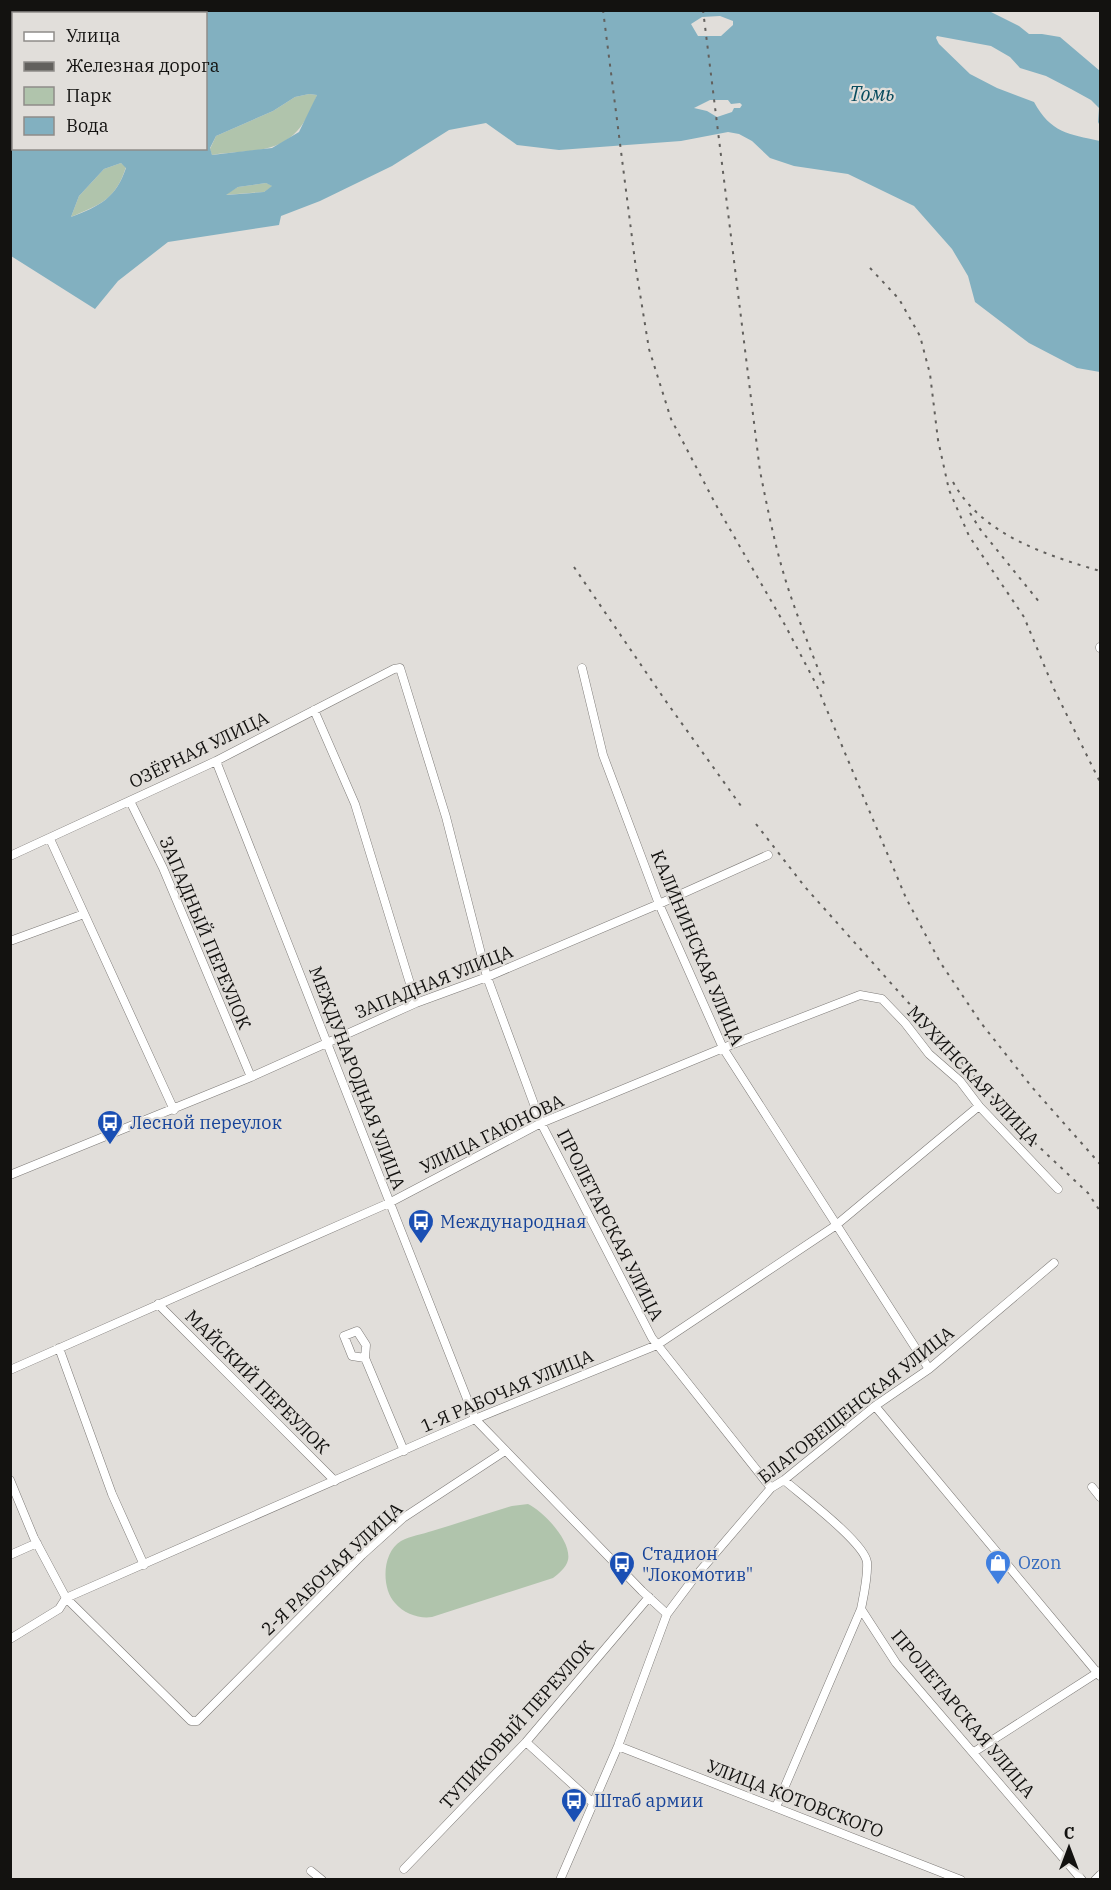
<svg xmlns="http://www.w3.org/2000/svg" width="1111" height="1890" viewBox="0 0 1111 1890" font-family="'IBM Plex Serif',serif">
<rect width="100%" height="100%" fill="#e1deda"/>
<path fill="#b0c4ac" d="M309,94L317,95C301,137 285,149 240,152C230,153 222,153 212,155L210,149L216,136L273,111L295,97Z
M121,163L126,167C115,201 100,204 71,217L79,196L104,169Z
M266,183L273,186L264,192L224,195L238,187Z
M528,1504C543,1511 572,1541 568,1560C566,1568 558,1574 553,1578L432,1617C420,1619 404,1614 395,1603C381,1588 382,1552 401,1541C410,1536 423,1534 432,1531C459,1523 486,1514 512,1506Z"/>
<path fill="#82b0c0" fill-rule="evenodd" d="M11,10L989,11L1019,26L1029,34H1042L1060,37L1100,71V126L1098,122L1099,108L1091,100L1071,89L1046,76L1020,68L1010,57L991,46L937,36L936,38L939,44L970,74L997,88L1034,102C1051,133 1068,134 1100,141V372L1077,368L1029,343L975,302L968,276L952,249L914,206L848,174L794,166L770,158L752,141L739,134L728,132L681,141L559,150L517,145L486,123L449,130L392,166L320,201L281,216L279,225L168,242L118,281L95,309L11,256V108L13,105L14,148H206V14H14L13,22L11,21ZM720,16L733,21V25L721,36H698L691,24L702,17ZM309,94L317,95L299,132L272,148L212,155L210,148L216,136L273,111L295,97ZM710,100H728L731,104L740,103L742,105L740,108H734L732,112L717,117L707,111L694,108ZM121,163L126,168C116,198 100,206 71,217L79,196L104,169ZM266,183L272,186L264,192L226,195L238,187Z"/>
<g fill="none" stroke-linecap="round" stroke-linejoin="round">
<defs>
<path id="minor" d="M1100,647V648
M582,668L603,755L659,904L723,1048L929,1369
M314,710L355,804L416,1003
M216,761L475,1419L642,1591L667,1614
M130,801L163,868L251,1077
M50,839L174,1110
M10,856L216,761L394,669L400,668L446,817L487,977L541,1123L652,1338L771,1488
M10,941L84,914
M10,1175L251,1077L416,1003L487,977L659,904L768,855
M158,1304L335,1481
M59,1348L112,1494L144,1565
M365,1358L352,1356L344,1336L357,1331L366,1345L365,1358L404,1451
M10,1370L389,1203L541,1123L723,1048L860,995L882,999L905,1023L929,1054L960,1081L979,1106L1058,1189
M875,1406L1100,1676
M10,1480L34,1538L66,1598L191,1721H197L362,1555L403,1518L505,1451
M784,1480C801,1495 864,1542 867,1562C868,1577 864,1594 861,1609L896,1663L1082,1880
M1092,1487L1100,1497
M10,1555L37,1543
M10,1639L59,1609L66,1598L475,1419L657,1345L835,1226L979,1106
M526,1742L593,1803
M618,1746L961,1880
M974,1752L1100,1671
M776,1807L861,1609
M404,1869L526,1742L649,1597
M311,1871L322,1880
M560,1880L618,1746L667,1614L694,1578L771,1488L784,1480L875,1406L929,1369L1054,1263
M1095,1880L1100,1875"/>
</defs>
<use href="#minor" stroke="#7d7a77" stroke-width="9"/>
<use href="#minor" stroke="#fff" stroke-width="8"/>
<path stroke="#62605d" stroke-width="2" stroke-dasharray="3 6" stroke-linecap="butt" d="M603,10L636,269L649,349L671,419L716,505L785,625L816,684L906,898L940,962L981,1023L1031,1086L1100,1164
M703,10L760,471C767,506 774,541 784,575C795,612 810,648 824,684
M870,268L899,299L920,336L930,374L938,440L949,490L969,536L1024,617L1054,689L1100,782
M953,482C982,535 1046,555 1100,571
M970,513L980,529L1040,603
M574,567L665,700L741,806
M756,824L805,887L990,1094L1036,1144L1088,1193L1100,1211"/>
</g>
<defs>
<symbol id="bus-pin" viewBox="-11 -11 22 30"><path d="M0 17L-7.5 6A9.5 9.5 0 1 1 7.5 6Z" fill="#1a4fb4" stroke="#e1deda"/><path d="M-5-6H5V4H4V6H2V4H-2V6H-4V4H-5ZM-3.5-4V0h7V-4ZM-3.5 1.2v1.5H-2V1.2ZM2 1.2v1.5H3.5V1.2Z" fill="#fff"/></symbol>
<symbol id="shop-pin" viewBox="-11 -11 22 30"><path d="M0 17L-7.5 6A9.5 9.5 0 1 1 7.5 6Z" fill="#3f7fe0" stroke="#e1deda"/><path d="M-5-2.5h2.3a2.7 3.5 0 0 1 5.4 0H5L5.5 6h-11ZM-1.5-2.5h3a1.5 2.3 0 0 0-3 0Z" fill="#fff"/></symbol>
</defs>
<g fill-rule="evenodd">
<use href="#bus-pin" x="95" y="1108" width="30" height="40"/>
<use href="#bus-pin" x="406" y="1207" width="30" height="40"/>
<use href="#shop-pin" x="983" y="1548" width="30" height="40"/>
<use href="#bus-pin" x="607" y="1549" width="30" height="40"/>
<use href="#bus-pin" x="559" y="1786" width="30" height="40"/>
</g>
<g text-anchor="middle" stroke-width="4.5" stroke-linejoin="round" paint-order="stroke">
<g font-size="18" fill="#131210" stroke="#e1deda">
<text transform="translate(199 750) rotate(-26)" y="6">ОЗЁРНАЯ УЛИЦА</text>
<text transform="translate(205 933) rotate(67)" y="6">ЗАПАДНЫЙ ПЕРЕУЛОК</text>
<text transform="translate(697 948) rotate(67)" y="6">КАЛИНИНСКАЯ УЛИЦА</text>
<text transform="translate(434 982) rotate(-22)" y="6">ЗАПАДНАЯ УЛИЦА</text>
<text transform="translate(973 1076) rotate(47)" y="6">МУХИНСКАЯ УЛИЦА</text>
<text transform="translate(357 1078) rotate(69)" y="6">МЕЖДУНАРОДНАЯ УЛИЦА</text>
<text transform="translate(492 1134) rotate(-26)" y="6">УЛИЦА ГАЮНОВА</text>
<text transform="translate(610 1225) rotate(63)" y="6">ПРОЛЕТАРСКАЯ УЛИЦА</text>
<text transform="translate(257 1382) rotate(45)" y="6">МАЙСКИЙ ПЕРЕУЛОК</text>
<text transform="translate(507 1391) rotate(-23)" y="6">1-Я РАБОЧАЯ УЛИЦА</text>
<text transform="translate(856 1405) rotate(-38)" y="6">БЛАГОВЕЩЕНСКАЯ УЛИЦА</text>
<text transform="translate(332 1569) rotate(-43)" y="6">2-Я РАБОЧАЯ УЛИЦА</text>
<text transform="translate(963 1714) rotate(50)" y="6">ПРОЛЕТАРСКАЯ УЛИЦА</text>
<text transform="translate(517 1725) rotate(-48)" y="6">ТУПИКОВЫЙ ПЕРЕУЛОК</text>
<text transform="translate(795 1799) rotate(21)" y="6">УЛИЦА КОТОВСКОГО</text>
</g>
<g font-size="18" fill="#164399" stroke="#e1deda" text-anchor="start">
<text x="130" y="1129">Лесной переулок</text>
<text x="440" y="1228">Международная</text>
<text x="642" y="1560">Стадион<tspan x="642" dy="21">"Локомотив"</tspan></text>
<text x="594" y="1807">Штаб армии</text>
</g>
<g font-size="18" fill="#366cbe" stroke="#e1deda" text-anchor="start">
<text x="1018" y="1569">Ozon</text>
</g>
<g font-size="20" font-style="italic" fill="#094c5e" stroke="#e1deda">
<text x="872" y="101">Томь</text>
</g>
</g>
<rect width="1111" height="1890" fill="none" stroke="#131210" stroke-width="24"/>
<rect x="12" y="12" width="195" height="138" fill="#e1deda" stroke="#8f8c89" stroke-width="1.5"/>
<rect x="24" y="32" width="30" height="9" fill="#ffffff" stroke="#8f8c89" stroke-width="1.5"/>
<text x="66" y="42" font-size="18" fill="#131210">Улица</text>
<rect x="24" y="62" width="30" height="9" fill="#62605d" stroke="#8f8c89" stroke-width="1.5"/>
<text x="66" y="72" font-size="18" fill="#131210">Железная дорога</text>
<rect x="24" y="87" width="30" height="18" fill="#b0c4ac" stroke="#8f8c89" stroke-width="1.5"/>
<text x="66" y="102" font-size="18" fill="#131210">Парк</text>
<rect x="24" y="117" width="30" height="18" fill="#82b0c0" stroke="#8f8c89" stroke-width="1.5"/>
<text x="66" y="132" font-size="18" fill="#131210">Вода</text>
<g transform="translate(1069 1848)" stroke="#e1deda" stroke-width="4.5" paint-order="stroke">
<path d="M0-4.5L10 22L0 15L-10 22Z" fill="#131210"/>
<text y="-9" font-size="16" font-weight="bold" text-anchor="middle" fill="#131210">С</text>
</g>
</svg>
